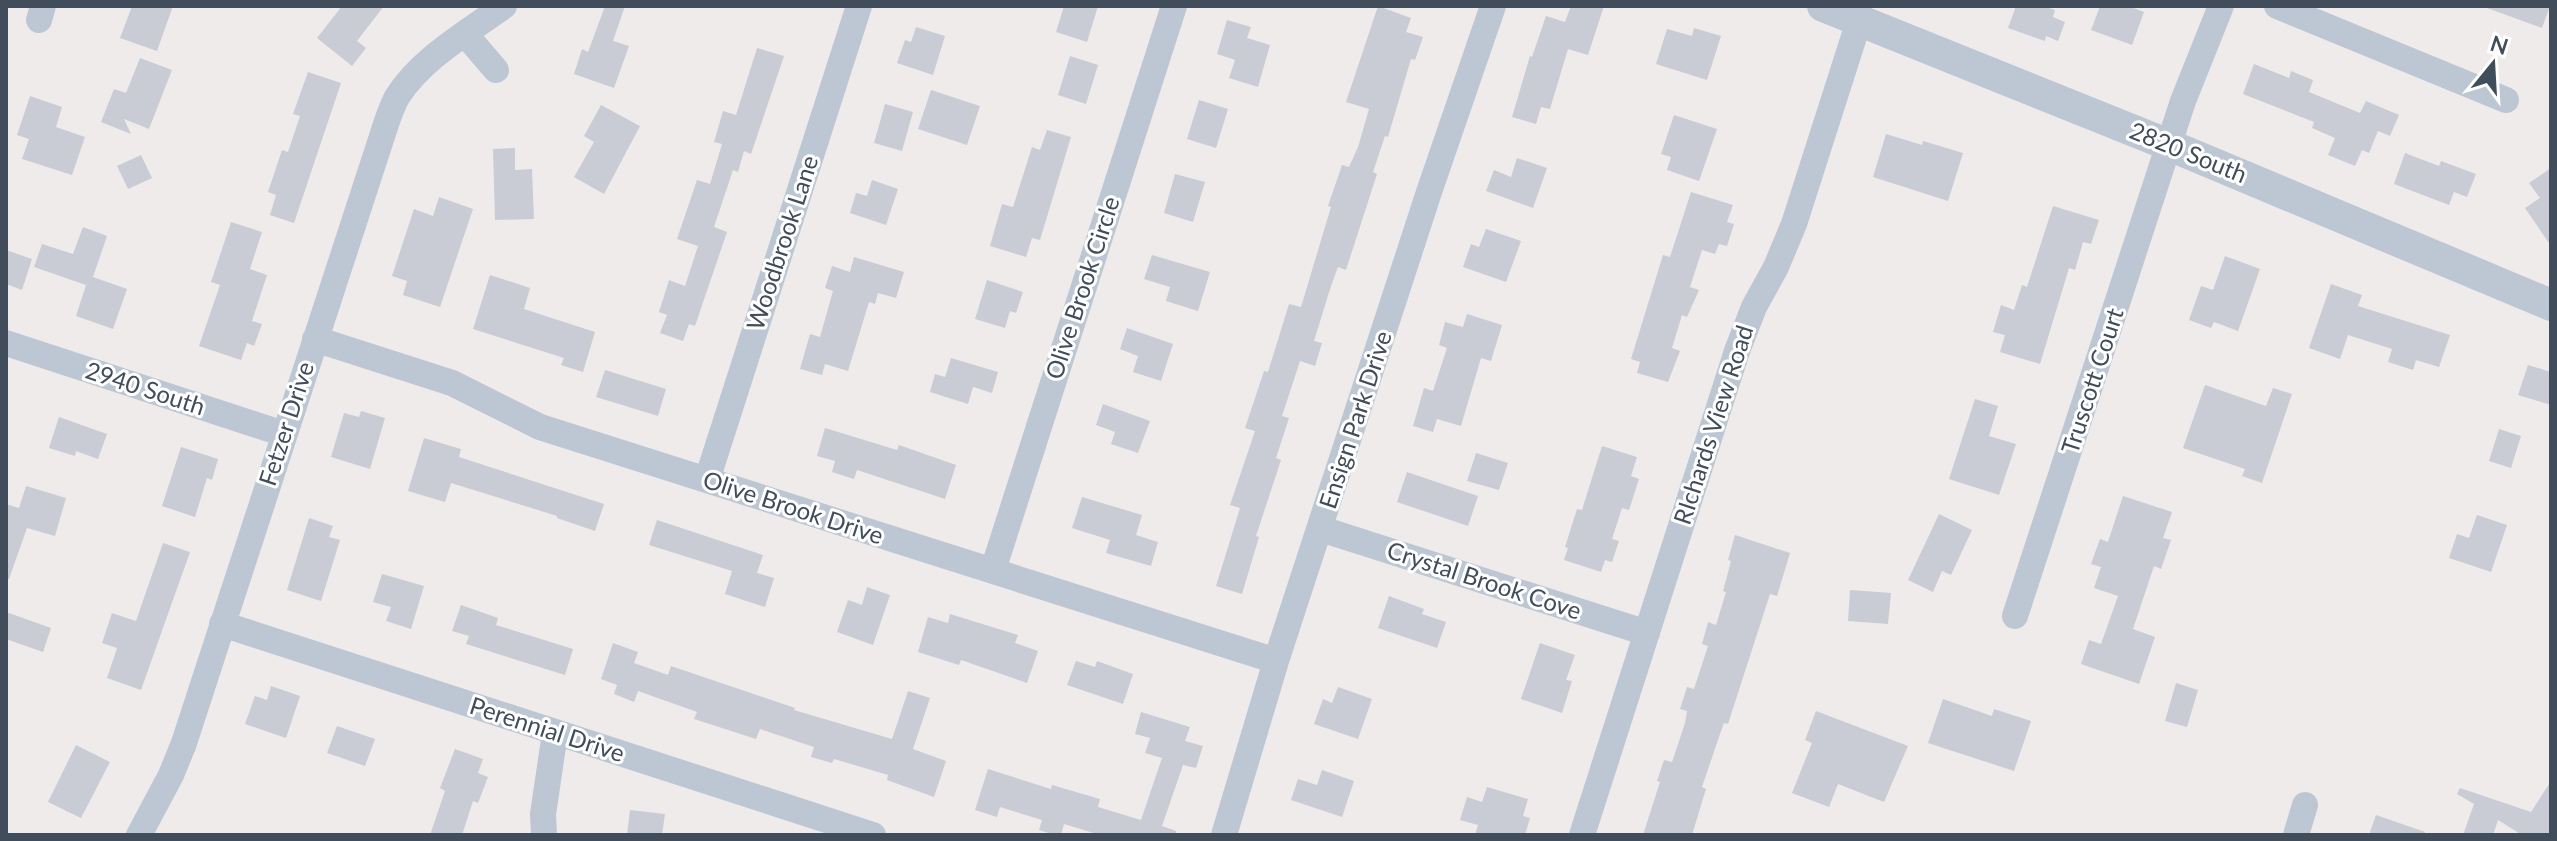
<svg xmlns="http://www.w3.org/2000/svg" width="2557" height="841" viewBox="0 0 2557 841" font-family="Lato,sans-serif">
<rect width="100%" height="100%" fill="#efebeb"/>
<path fill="#c9ccd4" d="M132,6H173L157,51L120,38Z
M342,6H384L357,41L366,48L352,66L317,38Z
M605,6H625L613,41L629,46L614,88L574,74L582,49L588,52Z
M1064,6H1098L1087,42L1056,32Z
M1378,6L1411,18L1406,32L1423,37L1415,60L1411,59L1388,137L1385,136L1373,172L1377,174L1346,270L1338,267L1331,286L1314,341L1322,343L1315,366L1300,361L1282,416L1289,418L1276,458L1281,460L1256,536L1259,537L1242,594L1216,586L1240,508L1230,505L1255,431L1245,428L1264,371L1268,372L1289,304L1301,307L1331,207L1328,206L1342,165L1349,167L1358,147L1369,109L1346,102Z
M1571,6H1604L1588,55L1568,49L1550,109L1541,107L1536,124L1512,117L1530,56L1532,57L1546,16L1565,22Z
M2016,6H2043L2055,10L2053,17L2065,22L2058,41L2046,36L2045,41L2008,28Z
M2100,6H2128L2144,12L2132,45L2091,30Z
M2488,6H2550L2542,28L2487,8Z
M1227,20L1251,27L1247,38L1270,45L1258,87L1229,78L1235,60L1217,54Z
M916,27L945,36L933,75L897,63L905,40L911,42Z
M1694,28L1721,36L1707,80L1656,64L1667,29L1692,36Z
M757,48L784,56L751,154L744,151L738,172L733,170L714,227L727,232L695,326L689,324L683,341L660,333L667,315L659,312L669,280L685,286L698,246L677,239L697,180L710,184L722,144L714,142L723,111L736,115Z
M1070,56L1098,65L1086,104L1058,95Z
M140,58L172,70L149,129L124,119L131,134L101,122L114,89L126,93Z
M2254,64L2289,78L2291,71L2313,80L2309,92L2360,113L2366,101L2399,115L2390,136L2378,131L2369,153L2362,150L2355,166L2328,155L2335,138L2312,128L2314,122L2243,94Z
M308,72L341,83L294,223L270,215L276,195L268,192L282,150L288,152L300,116L293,114Z
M931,90L980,106L967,145L918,129Z
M30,96L62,107L56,127L85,137L72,175L22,159L29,139L17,135Z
M1199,100L1228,109L1216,148L1187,139Z
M885,104L913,112L902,151L874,143Z
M601,105L640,126L604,194L574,177L594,142L584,136Z
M1674,115L1717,129L1699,181L1667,170L1671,157L1661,154Z
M1047,130L1071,137L1040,240L1032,238L1026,257L990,246L1002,204L1013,207L1032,147L1040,150Z
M1886,134L1922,145L1923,141L1963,153L1948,201L1873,177Z
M515,148V170L532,169L534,219L495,220L493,149Z
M2405,153L2439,166L2441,161L2476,174L2467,197L2454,192L2449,205L2394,184Z
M141,155L152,178L128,189L117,166Z
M1517,158L1547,168L1533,208L1486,191L1494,170L1511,177Z
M2551,168V246L2525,208L2540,198L2529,183Z
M1175,174L1205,182L1193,222L1164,213Z
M872,180L898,189L886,225L850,213L856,193L867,196Z
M1691,192L1733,205L1727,222L1734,224L1727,246L1719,244L1715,254L1702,250L1690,287L1699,290L1687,317L1682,315L1672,348L1680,351L1668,382L1637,373L1640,362L1631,359L1663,255L1670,257Z
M439,197L473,209L440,307L403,295L407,281L392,276L414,209L433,216Z
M2053,206L2099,220L2091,244L2083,242L2075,270L2069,268L2040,364L2000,352L2005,335L1993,332L2001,305L2014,310L2022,285L2027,287Z
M231,222L262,232L250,269L267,275L252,321L262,324L254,346L247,343L241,360L199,346L220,285L211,282Z
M83,227L107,236L93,277L127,289L113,329L76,316L86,285L34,267L42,244L73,254Z
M1486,229L1521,241L1506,282L1463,267L1471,244L1479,247Z
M6,250L32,259L22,290L6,284Z
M1152,255L1210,272L1198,311L1166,301L1170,287L1144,279Z
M2225,256L2260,269L2238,331L2214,322L2211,328L2189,320L2201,286L2213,290Z
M854,257L904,272L896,298L878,293L875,304L869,302L848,371L825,364L822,375L800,369L810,334L820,337L833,291L825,288L832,266L850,272Z
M490,275L530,288L524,309L595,332L583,372L561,365L564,358L473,329Z
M987,280L1023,292L1016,313L1010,311L1005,328L975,319Z
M2331,284L2362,295L2358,306L2450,335L2439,367L2416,360L2413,370L2388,362L2392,349L2348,335L2340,359L2309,348Z
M1467,314L1502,325L1491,361L1481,358L1461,426L1437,419L1433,432L1413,426L1424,388L1433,391L1447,348L1439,345L1445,322L1463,327Z
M1127,328L1173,344L1161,381L1133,372L1138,356L1120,349Z
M951,358L998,372L992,393L973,387L968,404L930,392L935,374L945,377Z
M2528,365L2551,372V405L2518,395Z
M605,370L666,389L658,416L596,397Z
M2205,385L2266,406L2273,388L2292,394L2262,483L2242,476L2245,469L2183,448Z
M1975,399L1998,406L1989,436L2016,444L1999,495L1949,479Z
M1103,404L1150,421L1138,453L1111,444L1115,432L1096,425Z
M361,411L385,418L370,469L331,457L344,413L359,417Z
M59,417L107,434L98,459L76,451L75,456L49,448Z
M825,428L897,450L899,445L956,465L945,499L857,470L854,479L832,472L835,461L817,456Z
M2499,429L2521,436L2511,468L2489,461Z
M424,438L461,449L459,457L604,504L595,531L557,518V516L451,483L445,502L408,491Z
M1602,446L1637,457L1631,476L1639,479L1629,510L1622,508L1612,539L1619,541L1612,562L1605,560L1601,572L1564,560L1568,548L1565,547L1577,509L1582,510Z
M181,447L218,459L212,480L207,478L195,517L162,506Z
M1476,453L1508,463L1499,490L1467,481Z
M1407,472L1478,496L1468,526L1397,502Z
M26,486L66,498L55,536L27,528L9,579H6V504L19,508Z
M2123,496L2172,512L2163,538L2171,540L2161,569L2154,566L2133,629L2155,637L2139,684L2081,664L2089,640L2101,644L2118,596L2094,588L2101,567L2091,564L2100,539L2108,542Z
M1082,497L1142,515L1136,535L1158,542L1151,566L1106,553L1110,540L1072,528Z
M1939,514L1972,530L1951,575L1942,571L1933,592L1908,580Z
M2477,515L2507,525L2491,572L2449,558L2457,534L2469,538Z
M309,518L333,526L329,537L340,540L321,601L287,590Z
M657,520L763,555L757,573L774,578L765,607L725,594L732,571L649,545Z
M1735,535L1790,553L1777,596L1770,594L1728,724L1724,723L1720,734L1702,787L1706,789L1692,835H1643L1660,782L1657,781L1664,760L1672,762L1685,723L1687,711L1680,709L1687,687L1694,689L1708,646L1702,644L1708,622L1716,625L1726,592L1723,591L1731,561L1728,560Z
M163,543L190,552L141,690L107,678L117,648L102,643L112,613L136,621Z
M382,574L424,586L411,629L386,621L391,607L373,602Z
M867,587L890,595L873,645L837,632L848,600L862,605Z
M1850,590L1891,593L1888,624L1848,621Z
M1389,596L1424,609L1422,614L1446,622L1437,648L1378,628Z
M461,605L498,618L496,625L573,649L565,675L466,644L469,636L452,631Z
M6,612L51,628L43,652L6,639Z
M950,614L1018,635L1015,643L1038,651L1027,683L961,660L959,665L918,652L928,617L948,623Z
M613,643L638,652L634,663L668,675L671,666L795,708L794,710L892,739L908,691L930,698L913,749L946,761L934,797L887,780L888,775L834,759L832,763L811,757L814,747L760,729L756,739L694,719L697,712L638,691L634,702L614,694L617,685L601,679Z
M1540,643L1575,655L1566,680L1572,681L1562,713L1521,699Z
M1076,661L1095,667L1097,661L1133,674L1123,704L1067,685Z
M2176,683L2198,690L2187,727L2165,721Z
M271,686L300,696L286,738L245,724L255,696L267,700Z
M1338,687L1372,699L1358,739L1314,724L1323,699L1332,703Z
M1943,699L1992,716L1994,709L2031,721L2014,771L1928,743Z
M1816,711L1908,746L1884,802L1838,784L1829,807L1792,793L1812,743L1805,740Z
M1141,712L1190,727L1185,741L1203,746L1196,768L1183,765L1162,826L1176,831V835H1100L1064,824L1061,835H1055L1039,830L1042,820L1000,807L997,817L975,810L988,769L1051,789L1052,785L1100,799L1098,807L1141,820L1162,758L1145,753L1150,738L1135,734Z
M337,726L375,739L365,766L327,753Z
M76,745L110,762L81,818L48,802Z
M455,749L483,759L478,773L488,777L478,803L473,801L462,835H430L445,791L440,788Z
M1322,770L1354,781L1342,817L1291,800L1298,779L1317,785Z
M2551,781V835H2522L2498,820L2493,835H2463L2474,804L2457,794L2460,788L2531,812Z
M1487,787L1528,799L1523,816L1530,818L1525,835H1475L1478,825L1460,820L1467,797L1482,802Z
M630,810L665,814L662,835H627Z
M2376,815L2425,832L2424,835H2369Z"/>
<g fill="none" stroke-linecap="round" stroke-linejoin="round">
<path stroke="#bcc7d3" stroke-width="26" d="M2277,6L2506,100
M39,20L43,6
M465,34L496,70
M315,339L452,383L540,427L1276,661
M6,343L284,434
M707,480L859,6
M1321,529L1647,633
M993,570L1174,6
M2015,616L2183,101L2221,6
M222,624L873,835
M139,835L171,775L184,743L387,121C390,113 393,104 397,97C422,58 468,32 504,6
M544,835L543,814L555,733
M1224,835L1276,661L1429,192L1493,6
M1582,835L1737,351L1754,307L1776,267L1794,224L1859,21
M2296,835L2305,805"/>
<path stroke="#bcc7d3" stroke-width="32" d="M1823,6L2169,145L2551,305"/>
</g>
<g text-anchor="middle" stroke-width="6" stroke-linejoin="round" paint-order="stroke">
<g font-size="24" fill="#424d5b" stroke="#fff">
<text transform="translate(2188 153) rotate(22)" y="8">2820 South</text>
<text transform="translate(783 243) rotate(-72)" y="8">Woodbrook Lane</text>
<text transform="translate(1083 288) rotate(-72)" y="8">Olive Brook Circle</text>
<text transform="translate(2093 381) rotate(-72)" y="8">Truscott Court</text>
<text transform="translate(145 389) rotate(18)" y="8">2940 South</text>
<text transform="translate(1356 420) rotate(-72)" y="8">Ensign Park Drive</text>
<text transform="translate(287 424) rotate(-72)" y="8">Fetzer Drive</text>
<text transform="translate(1714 425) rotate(-72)" y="8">RIchards View Road</text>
<text transform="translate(793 508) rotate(18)" y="8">Olive Brook Drive</text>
<text transform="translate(1484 581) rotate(18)" y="8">Crystal Brook Cove</text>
<text transform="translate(547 730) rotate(18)" y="8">Perennial Drive</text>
</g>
</g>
<rect width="2557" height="841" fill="none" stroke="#424d5b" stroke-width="16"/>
<g transform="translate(2493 64) rotate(18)" stroke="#ffffff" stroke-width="6" paint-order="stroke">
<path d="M0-6L14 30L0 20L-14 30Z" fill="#424d5b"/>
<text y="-12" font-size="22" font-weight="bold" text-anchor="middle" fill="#424d5b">N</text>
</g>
</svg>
